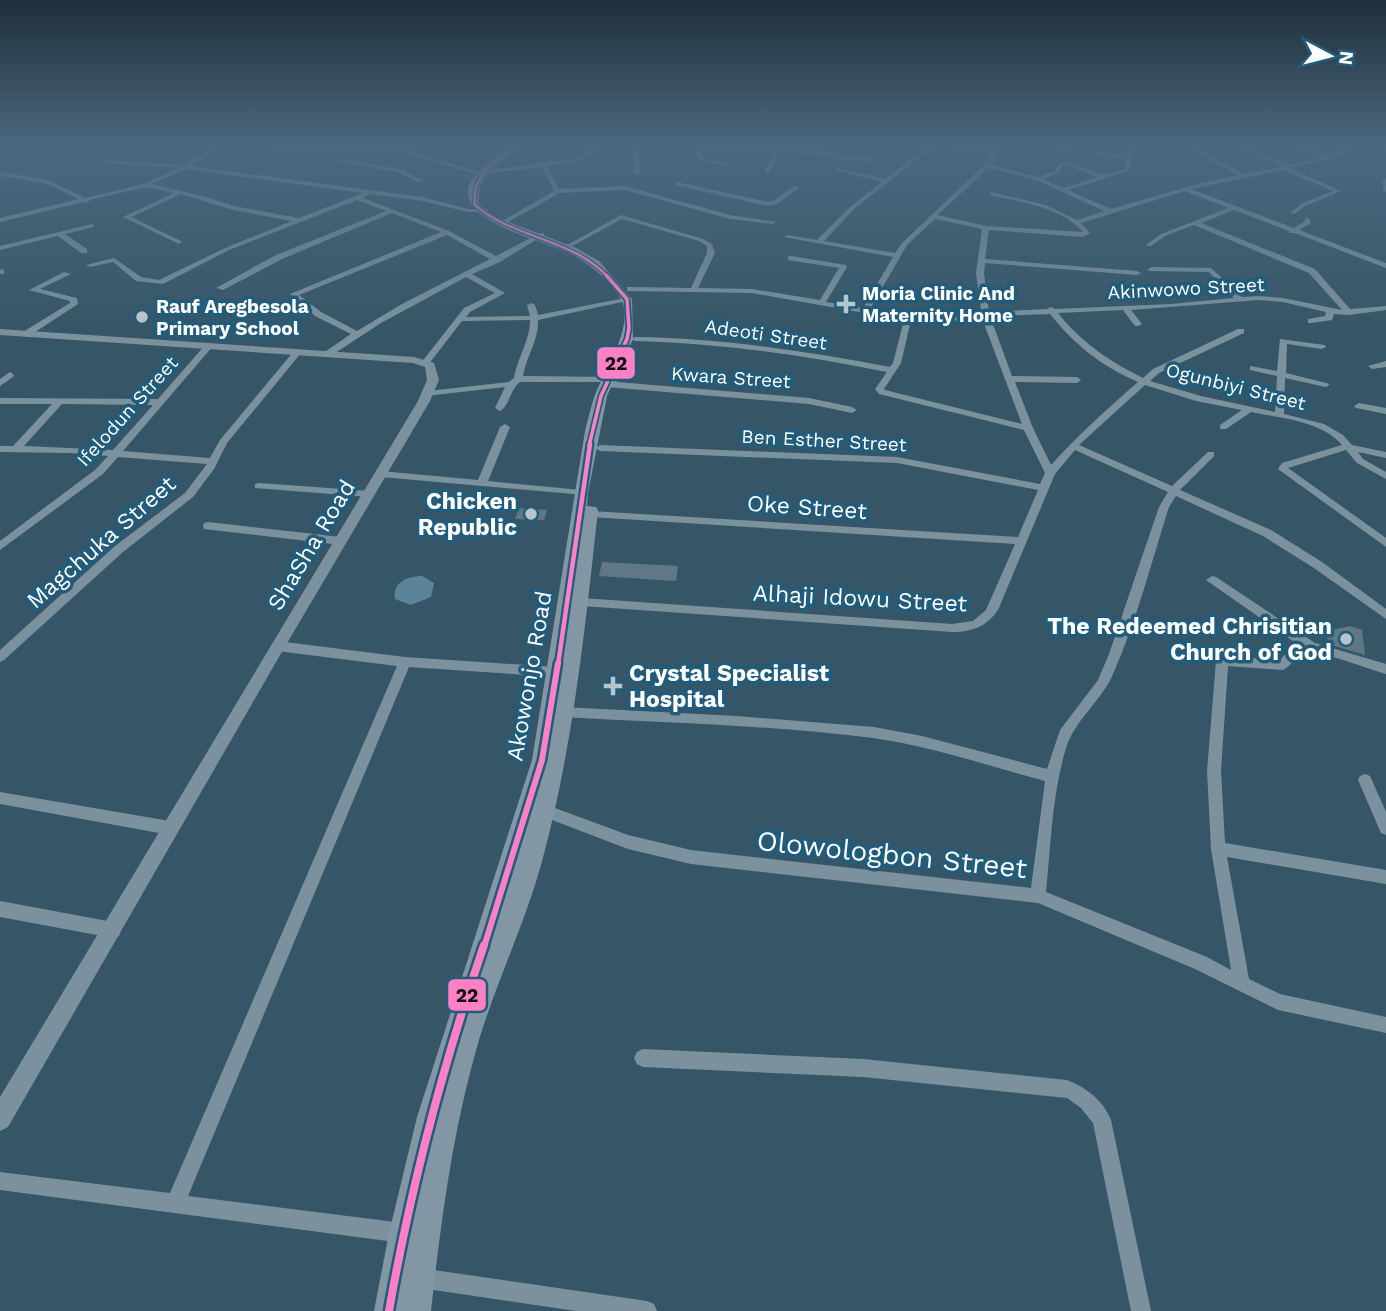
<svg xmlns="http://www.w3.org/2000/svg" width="1386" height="1311" viewBox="0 0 1386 1311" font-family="'Work Sans',sans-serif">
<rect width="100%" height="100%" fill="#365667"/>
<path fill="#5a849a" d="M422,576L434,583L431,597L411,605L395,599C392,582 408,576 422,576Z"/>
<path fill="#607885" d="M519,508L547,510L544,520L515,519Z
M602,562L678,566L676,581L599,576Z
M1350,626L1362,630L1365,655L1328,644L1327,631Z"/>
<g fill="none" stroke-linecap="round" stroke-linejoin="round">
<path fill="#7b929e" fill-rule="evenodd" d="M27,146H36L38,147L35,149Z
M216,146H222L191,166L422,197L468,209L488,210V212H468L422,201L370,194L363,198L449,231L496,256L540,233H544V235L500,262L472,274L505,293L470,312L466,317L530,316L527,305L531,303L535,305L538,315L630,297V301H627L538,320C539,340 526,357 523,376L615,377L619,380L617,382L809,398L852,407L857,410L852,413L809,404L606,387L603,386V382H520C510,389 510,405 500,411L495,408L505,387L425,396L424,394L428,391L509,382L514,378C517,358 530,341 530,320L462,321L428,365L421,363L464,308L495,293L466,277L381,323L329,357H323V353L351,334L315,316L290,294L441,232L392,213L282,259L223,290L216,288L276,255L386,211L357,200L229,250L163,284L136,281L113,262L90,267L86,265L114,258L141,277L159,280L225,248L292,221L233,210L181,194L131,217L181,241V243L179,244L123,217L174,193L146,187L90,200L87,203L84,202L0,222V218L79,199L45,183L0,176V172L49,180L85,198L144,184L178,168L104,163L102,160L184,165ZM186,169L363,193L299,218L234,206L203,196L152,184ZM447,235L490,259L402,304L357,331L321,312L299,295Z
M267,146L406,149L484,174L479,175L406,153L270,148Z
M599,146H605L576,162L547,166L559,189L625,186L730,215L776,222L773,224L730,219L625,190L560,193L508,222H504V220L554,191L542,167L489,173L487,170L573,159Z
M633,146H639L640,173L637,175L634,173Z
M696,146H720L834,152L837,154L836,155L874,159L871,161L835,159L832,157L833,156L778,152L770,172L767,174L764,172L773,152L702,148L703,156L706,159L731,164L729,167L702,161L697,157Z
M928,146H934L854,209L824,241L895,253L902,243L983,166V164L988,161L991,155L955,148L952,146L993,152L995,146H1001L999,154L991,165L1038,177L1055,171L1059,163L1068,162L1104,175L1124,169L1126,159L1091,154L1094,152L1126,156L1128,146H1134L1132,157L1134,158L1132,160L1129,171L1068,190L1111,209L1197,184L1237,175L1186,146H1192L1244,174L1283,166L1234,146H1241L1290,164L1324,158L1293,146H1300L1330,156L1350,146H1356L1332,159L1289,168L1341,191L1305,206L1295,214L1290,213L1301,204L1333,191L1283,170L1191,189L1294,228L1305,221V218H1309L1311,223L1299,230L1386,263V268L1295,233H1290L1289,231L1234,210L1201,223L1315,269L1350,309L1386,306V310L1349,315L1334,314L1332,320L1311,323H1308V319L1325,316L1326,312L1283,302L1259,300L1131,310L1142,324L1138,326H1135L1123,310L1058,313C1082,343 1109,361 1143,378L1153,369L1238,329H1244V333L1159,373L1150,381L1201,396L1275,412L1277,376L1250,370V366L1277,371L1280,339L1325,345L1326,347L1322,349L1287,344L1286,373L1330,384L1326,387L1285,378L1284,414L1324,424L1343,435L1352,445L1386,452V458L1358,452L1363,459L1386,472V479L1357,463L1346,450L1288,468L1386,538V547L1278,469L1282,463L1342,445C1322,421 1280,418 1251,412L1226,429H1220V425L1242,410L1196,401L1145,385L1079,445L1172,486L1208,452H1214V456L1180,490L1271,530L1322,562L1386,609V619L1314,568L1263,536L1176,496L1169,507C1151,563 1137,620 1113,674C1102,700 1077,718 1067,745C1052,792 1051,843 1046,892L1207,957L1231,970L1211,849L1207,771L1216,661L1218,658L1222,656L1280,660L1289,650L1300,646L1206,580L1212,576L1216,577L1315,643L1386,664V674C1372,670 1321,651 1310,652C1297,653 1293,665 1283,670L1228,666L1221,771L1225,843L1386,870V884L1227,857L1249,979L1280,994L1386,1017V1033L1278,1010L1195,969L1038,903L691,864L628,849L539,815L537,810L539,805L544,804L628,835L691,850L1031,888L1045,781C988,766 931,746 873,738C771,725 666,723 563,717L558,716L557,712L558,708L563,707L736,716L874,727L922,736L1047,769L1060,730L1098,680L1109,654L1159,507L1168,492L1075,450L1055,474L998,610C986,627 972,632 952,632L582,606L576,602L582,598L952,624L973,621L986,610L1015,544L591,517L586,514L591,511L1018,537L1038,490L897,463L600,451L595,448L600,445L897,457L1040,484L1045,473L1024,430L879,394L875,389L887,372C803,355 720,343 635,341L631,339L635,337C721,338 805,351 890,367L893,363L904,320L752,293L627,291V287H630L691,288L707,253V246L699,241L622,219L572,246L567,245L621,215L703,239L712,244L715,253L698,288L752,289L820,300L839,268L788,260V256H791L846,265L847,267L826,302L863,308L893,257L784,237L787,235L817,240L850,207L882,182L836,170V168L885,179ZM1063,165H1066L1098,177L1063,188L1043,179L1059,173ZM988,168L1036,180L1104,211L1077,220L1046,205L991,192L989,195C1020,202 1062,207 1083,232L986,226L938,215ZM1185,191L1228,208L1161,234L1147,244V246H1151L1165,236L1194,225L1309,273L1342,310L1283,298L1259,296L1242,297L1211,268L1152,267L1148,269L1149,271L1209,272L1234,298L1171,304L1055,309L1051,307L1047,309L989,312L984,273L985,263L1137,275L1141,273L1137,271L985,259L989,230L1083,237L1090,233L1081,223ZM935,219L982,229L976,273L982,317L908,316L870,309L907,245ZM1050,314C1076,346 1100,365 1138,382C1107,409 1078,435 1051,465L1033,428L1015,382L1077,383L1081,380L1077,377L1012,376L990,316ZM911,320L983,321L1022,424L885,390L884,389L901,363Z
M1051,146H1063L1072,148L1069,150Z
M336,158L400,169L424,181L419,182L396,172L334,161Z
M1386,178V192L1383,190V180Z
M677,182L768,202L773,201L795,186L800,187L777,204L768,206L675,185Z
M92,224L94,225V227L65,234L87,249V253H81L58,236L0,250V246Z
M0,269L4,270V274H0Z
M64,272L71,274L40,289L77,298L78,304L29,336H23V332L70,303V301L29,290Z
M206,344L213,346L123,451L210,458L220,440L294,351L301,353L227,443L214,469L193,497L123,552L4,660L0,662V650L115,546L185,493L207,464L118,457L103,474L0,550V541L95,470L108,456L70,453L0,452V446H13L52,404H0V398L158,399ZM62,404L153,405L113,450L24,446Z
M1386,361V367L1372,369L1368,366Z
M10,372L14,375L13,377L0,386V379Z
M1359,403L1386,408V414L1356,408L1354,406Z
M505,424L510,427L488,481L581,490L585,491V495L381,477L376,474L381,471L478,480L500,427Z
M259,483L369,491L374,494L369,497L255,488V484Z
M208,522L341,537L346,541L341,545L204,529L203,526L204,523Z
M277,641L405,657L557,667L561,669L563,672L561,675L557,677L409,667L188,1196L403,1223L410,1226L413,1233L410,1240L403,1243L0,1190V1172L170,1193L397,666L277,651L273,649L271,646L273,643Z
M1365,774L1370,776L1386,812V835L1381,833L1358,780L1360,776Z
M0,792L170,821L175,823L177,828L175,833L170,835L0,804Z
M0,901L113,922L119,924L121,930L119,936L113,938L0,917Z
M643,1049L863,1059L1067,1080C1087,1088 1103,1100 1111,1120L1151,1311H1131L1093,1123L1081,1108L1067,1098L863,1077L643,1067L637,1064L634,1058L637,1052Z
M420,1268L647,1301L654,1304L657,1311H576L420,1288L413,1285L410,1278L413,1271Z"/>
<path fill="#7b929e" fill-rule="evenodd" d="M0,329L414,357L434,363L439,380L430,401L283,650L8,1127L0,1131V1097L418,401L427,380L425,367L413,363L0,335Z"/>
<path fill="#8297a3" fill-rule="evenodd" d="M511,146H519C500,166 475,173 479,204L493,216L576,248L599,261L632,299L633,339L607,396L588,493L587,506L596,507L598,510C585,629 573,749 541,865C524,925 497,981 479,1040C453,1128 441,1220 431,1311H374L389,1233L417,1117L532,760L585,431C588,419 591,406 595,395C605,369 635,326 621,299C612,281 586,261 569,253C546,241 442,219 474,177C483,165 499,155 511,146Z"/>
<defs>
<path id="bus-1-far4" d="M515,146C494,164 471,174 475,205C514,239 572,238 608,277"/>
<path id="bus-1-far3" d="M589,446L601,396L627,339L629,328L627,299L606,275"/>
<path id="bus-1-far2" d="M558,665L590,444"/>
<path id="bus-1-far1" d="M484,947L542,760L558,663"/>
<path id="bus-1" d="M389,1311C411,1186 443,1065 484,945"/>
</defs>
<use href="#bus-1-far4" stroke="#225c7b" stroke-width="5"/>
<use href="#bus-1-far3" stroke="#225c7b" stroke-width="7"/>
<use href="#bus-1-far2" stroke="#225c7b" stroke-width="9"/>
<use href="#bus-1-far1" stroke="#225c7b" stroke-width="11"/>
<use href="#bus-1" stroke="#225c7b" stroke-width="13"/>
<use href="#bus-1-far4" stroke="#ff80c5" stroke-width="2.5"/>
<use href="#bus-1-far3" stroke="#ff80c5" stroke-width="3.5"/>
<use href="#bus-1-far2" stroke="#ff80c5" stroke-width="4.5"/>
<use href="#bus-1-far1" stroke="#ff80c5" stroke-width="6"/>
<use href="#bus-1" stroke="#ff80c5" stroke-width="8"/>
</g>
<linearGradient id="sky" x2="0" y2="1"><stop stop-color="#1e2f39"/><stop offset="0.44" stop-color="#4c687f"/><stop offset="1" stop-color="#4c687f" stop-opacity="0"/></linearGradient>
<rect width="1386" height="329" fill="url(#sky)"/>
<g fill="#b9c4ca" stroke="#225c7b" stroke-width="2.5">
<path d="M842.5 293.5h7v7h7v7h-7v7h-7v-7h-7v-7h7z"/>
<circle cx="142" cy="317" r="7"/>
<circle cx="531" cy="514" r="7"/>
<circle cx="1346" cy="639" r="7"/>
<path d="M609.5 675.5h7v7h7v7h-7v7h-7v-7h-7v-7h7z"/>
</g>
<g text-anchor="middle" stroke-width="7" stroke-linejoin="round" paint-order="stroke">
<g font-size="19" fill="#fff" stroke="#225c7b">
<text transform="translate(1186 288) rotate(-3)" y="7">Akinwowo Street</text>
<text transform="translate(766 334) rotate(8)" y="7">Adeoti Street</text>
<text transform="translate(731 377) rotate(4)" y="7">Kwara Street</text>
<text transform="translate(1236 386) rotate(14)" y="7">Ogunbiyi Street</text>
<text transform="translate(127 411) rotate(-48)" y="7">Ifelodun Street</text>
<text transform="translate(824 440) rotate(3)" y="7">Ben Esther Street</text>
</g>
<g font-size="19" font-weight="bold" fill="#fff" stroke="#225c7b" text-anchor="start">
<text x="862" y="300">Moria Clinic And<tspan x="862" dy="22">Maternity Home</tspan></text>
<text x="156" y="313">Rauf Aregbesola<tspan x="156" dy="22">Primary School</tspan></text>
</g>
<g font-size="23" font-weight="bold" fill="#fff" stroke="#225c7b" text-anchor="end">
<text x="517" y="509">Chicken<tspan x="517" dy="26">Republic</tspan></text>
<text x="1332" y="634">The Redeemed Chrisitian<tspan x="1332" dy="26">Church of God</tspan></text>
<text x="629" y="681" text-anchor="start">Crystal Specialist<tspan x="629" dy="26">Hospital</tspan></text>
</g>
<g font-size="23" fill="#fff" stroke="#225c7b">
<text transform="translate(807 507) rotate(4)" y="8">Oke Street</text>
<text transform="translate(101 542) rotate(-41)" y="8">Magchuka Street</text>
<text transform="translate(311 545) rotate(-59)" y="8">ShaSha Road</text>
<text transform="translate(860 598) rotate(3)" y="8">Alhaji Idowu Street</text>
<text transform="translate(529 676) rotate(-80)" y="8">Akowonjo Road</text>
</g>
<g font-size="28" fill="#fff" stroke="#225c7b">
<text transform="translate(892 854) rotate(6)" y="10">Olowologbon Street</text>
</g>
</g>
<g stroke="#225c7b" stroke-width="2.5">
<rect x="596" y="346" width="40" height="34" rx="7" fill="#ff80c5"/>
<rect x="447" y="978" width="40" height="34" rx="7" fill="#ff80c5"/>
</g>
<g font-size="19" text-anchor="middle" font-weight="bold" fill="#111">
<text x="616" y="370">22</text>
<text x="467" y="1002">22</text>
</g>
<g transform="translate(1330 56) rotate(97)" stroke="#225c7b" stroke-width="5" paint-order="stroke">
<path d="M0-5L12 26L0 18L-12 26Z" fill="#ffffff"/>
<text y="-10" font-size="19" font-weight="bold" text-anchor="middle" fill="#ffffff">N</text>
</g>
</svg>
